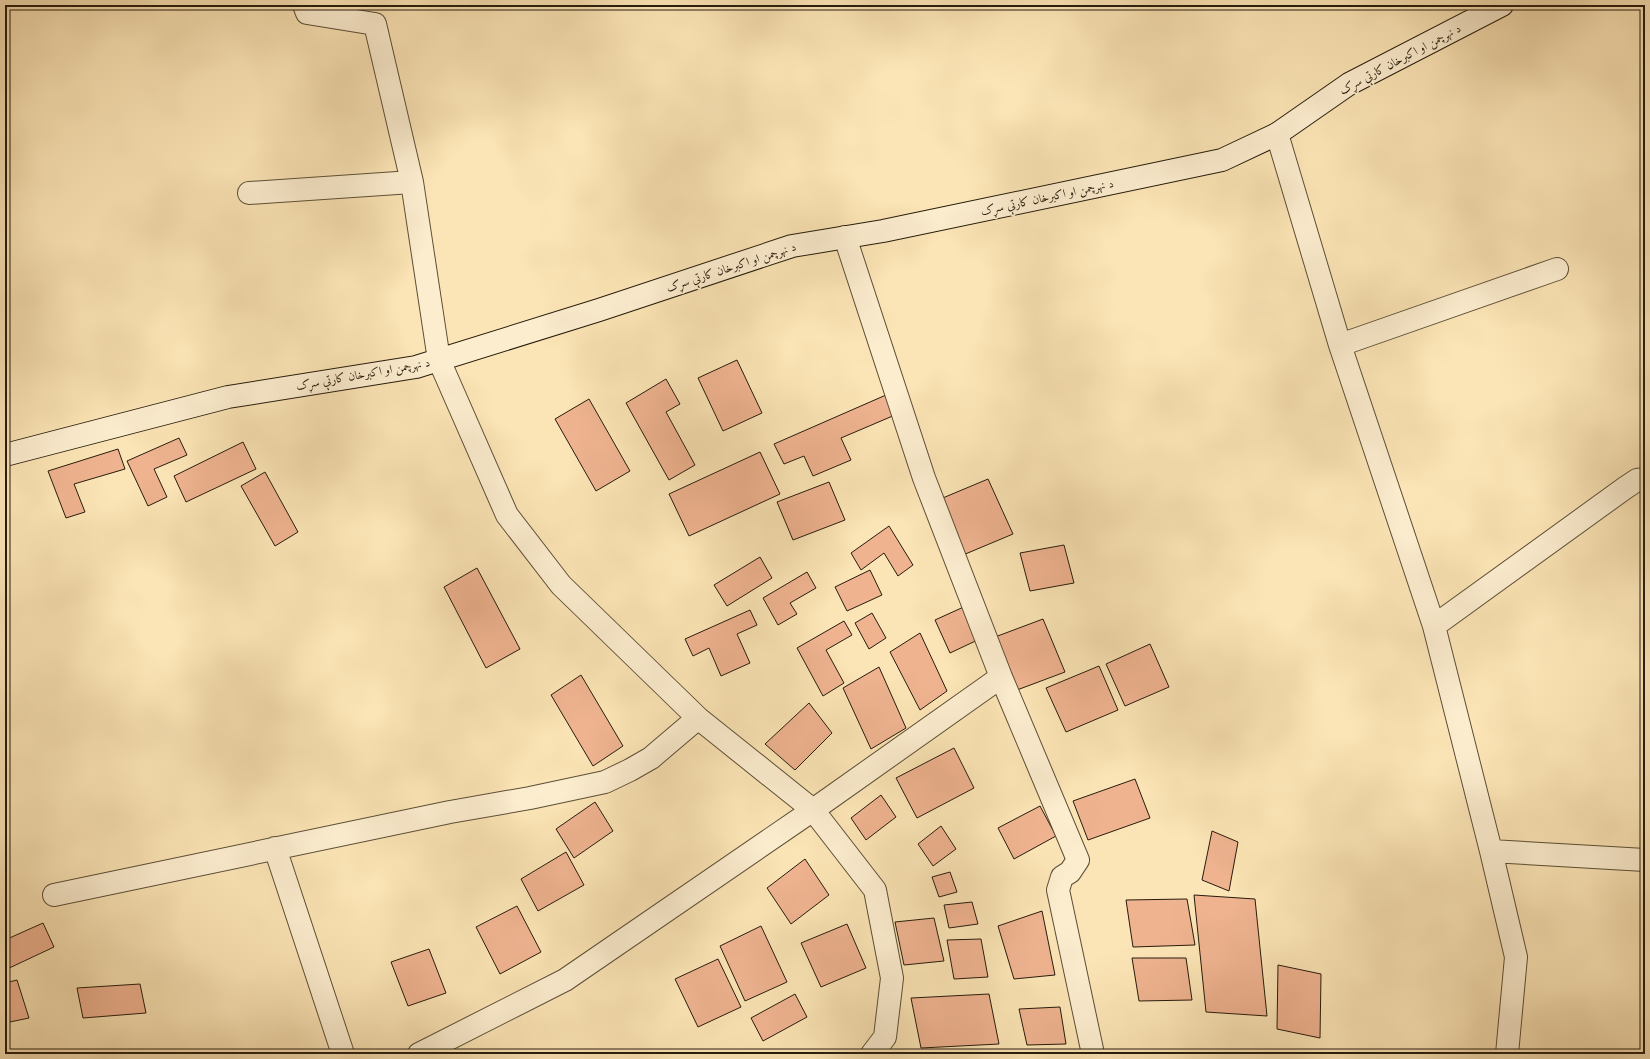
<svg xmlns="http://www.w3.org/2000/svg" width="1650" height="1059" viewBox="0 0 1650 1059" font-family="'Libre Caslon Text',Amiri,serif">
<rect width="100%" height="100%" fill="#fbe4b5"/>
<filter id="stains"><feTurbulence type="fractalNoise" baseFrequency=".005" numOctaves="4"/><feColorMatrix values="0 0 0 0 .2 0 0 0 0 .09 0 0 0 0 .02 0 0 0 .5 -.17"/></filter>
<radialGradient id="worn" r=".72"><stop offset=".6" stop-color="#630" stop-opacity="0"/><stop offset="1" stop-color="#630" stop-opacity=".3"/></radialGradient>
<path fill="#efb390" stroke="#271c0c" d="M737,360L762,413L723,431L698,378Z
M666,379L680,404L666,412L695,465L669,480L626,403Z
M886,395L895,415L841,438L851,460L813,476L804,456L784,464L774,444Z
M589,399L630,471L596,491L555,419Z
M179,438L187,455L154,469L167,497L148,506L127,461Z
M243,442L256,469L186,502L174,476Z
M118,449L125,469L74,484L85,512L66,518L48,471Z
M760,452L780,494L689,536L669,494Z
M265,472L298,532L275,546L241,486Z
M988,479L1013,534L963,555L938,500Z
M829,482L845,520L793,540L777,502Z
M889,526L913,565L898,576L884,553L861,570L851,553Z
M1064,545L1074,583L1030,591L1020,553Z
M760,557L772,578L727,606L714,585Z
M477,568L520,649L486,668L444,587Z
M870,570L882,595L847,611L835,587Z
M807,572L816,588L790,603L797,614L778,625L763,598Z
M968,605L984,637L950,653L935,620Z
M750,610L757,625L737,634L750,663L721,676L709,648L693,656L685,639Z
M872,613L886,638L869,649L855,623Z
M1043,619L1065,672L1017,690L995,637Z
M844,621L852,635L826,650L844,683L823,696L797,648Z
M920,633L947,691L920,710L890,652Z
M1150,644L1169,687L1125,706L1106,664Z
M1099,666L1118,710L1066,732L1046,688Z
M879,667L906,728L871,749L843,688Z
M581,675L623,746L593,766L551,695Z
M809,703L832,733L795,770L765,744Z
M954,748L974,788L917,818L896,778Z
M1135,779L1150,818L1088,840L1073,801Z
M881,795L896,817L866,840L851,818Z
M595,802L613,831L574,858L556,829Z
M1040,806L1056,836L1014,859L998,828Z
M941,826L956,849L933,866L918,844Z
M1212,831L1238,842L1229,891L1202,880Z
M566,852L584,885L538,911L521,879Z
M805,859L829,895L791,924L767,888Z
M950,872L957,892L939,897L932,877Z
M1194,895L1255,899L1267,1016L1206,1012Z
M1187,899L1195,945L1133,947L1126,900Z
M972,902L978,924L949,928L944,905Z
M517,906L541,952L500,974L476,927Z
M1042,911L1055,975L1014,979L998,926Z
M934,918L944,961L904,965L895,922Z
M43,923L54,947L5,970V940Z
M847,924L866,968L821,987L801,943Z
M761,926L787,982L745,1001L720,946Z
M981,939L988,977L954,979L947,940Z
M429,949L446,993L408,1006L391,962Z
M1132,958H1186L1192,1000L1139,1001Z
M718,959L741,1007L698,1027L675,979Z
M1278,965L1321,974L1320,1038L1277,1029Z
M17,980L29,1018L5,1023V983Z
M140,984L146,1013L83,1018L77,988Z
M795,994L807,1017L763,1041L751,1018Z
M989,994L999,1044L921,1048L911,998Z
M1060,1007L1066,1044L1027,1045L1019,1009Z"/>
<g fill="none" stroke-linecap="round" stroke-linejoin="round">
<defs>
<path id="minor" d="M304,5L307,13L375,24L412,182L439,360L507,515L561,585L698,718L813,810L875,890L892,978L885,1037L872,1054
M1277,134L1340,345L1434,626L1491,851L1516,957L1507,1054
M249,193L412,182
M845,237L924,478L1001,677L1078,860L1070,872L1062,877L1058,890L1093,1054
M1340,345L1557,269
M1434,626L1625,488L1637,480L1645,479
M275,848L343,1054
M1491,851L1645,860
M54,895L450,812L530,798L605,782L630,770L651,758L698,718
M419,1054L565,980L813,810L1001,677"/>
<path id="secondary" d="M5,455L228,397L416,367L599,310L792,246L883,231L1222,160L1277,134L1349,84L1502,5"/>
</defs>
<use href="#minor" stroke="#5c4e36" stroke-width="24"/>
<use href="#secondary" stroke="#271c0c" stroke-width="24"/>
<use href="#minor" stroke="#fcedcf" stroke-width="22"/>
<use href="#secondary" stroke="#fcedcf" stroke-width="22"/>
</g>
<g text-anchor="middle" stroke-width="3.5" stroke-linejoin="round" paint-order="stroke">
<g font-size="12" fill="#271c0c" stroke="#fcedcf">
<text transform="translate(1400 59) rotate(-28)" y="4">د نهرچمن او اکبرخان کارتې سړک</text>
<text transform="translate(1047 197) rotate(-12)" y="4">د نهرچمن او اکبرخان کارتې سړک</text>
<text transform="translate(731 267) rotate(-18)" y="4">د نهرچمن او اکبرخان کارتې سړک</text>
<text transform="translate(363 374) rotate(-10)" y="4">د نهرچمن او اکبرخان کارتې سړک</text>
</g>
</g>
<rect width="1650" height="1059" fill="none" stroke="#fbe4b5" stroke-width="20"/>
<rect x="6" y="6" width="1638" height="1047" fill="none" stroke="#271c0c" stroke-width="2"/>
<rect x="10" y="10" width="1630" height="1039" fill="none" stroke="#271c0c"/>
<rect width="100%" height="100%" filter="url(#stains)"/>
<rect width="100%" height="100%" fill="url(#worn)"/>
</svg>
